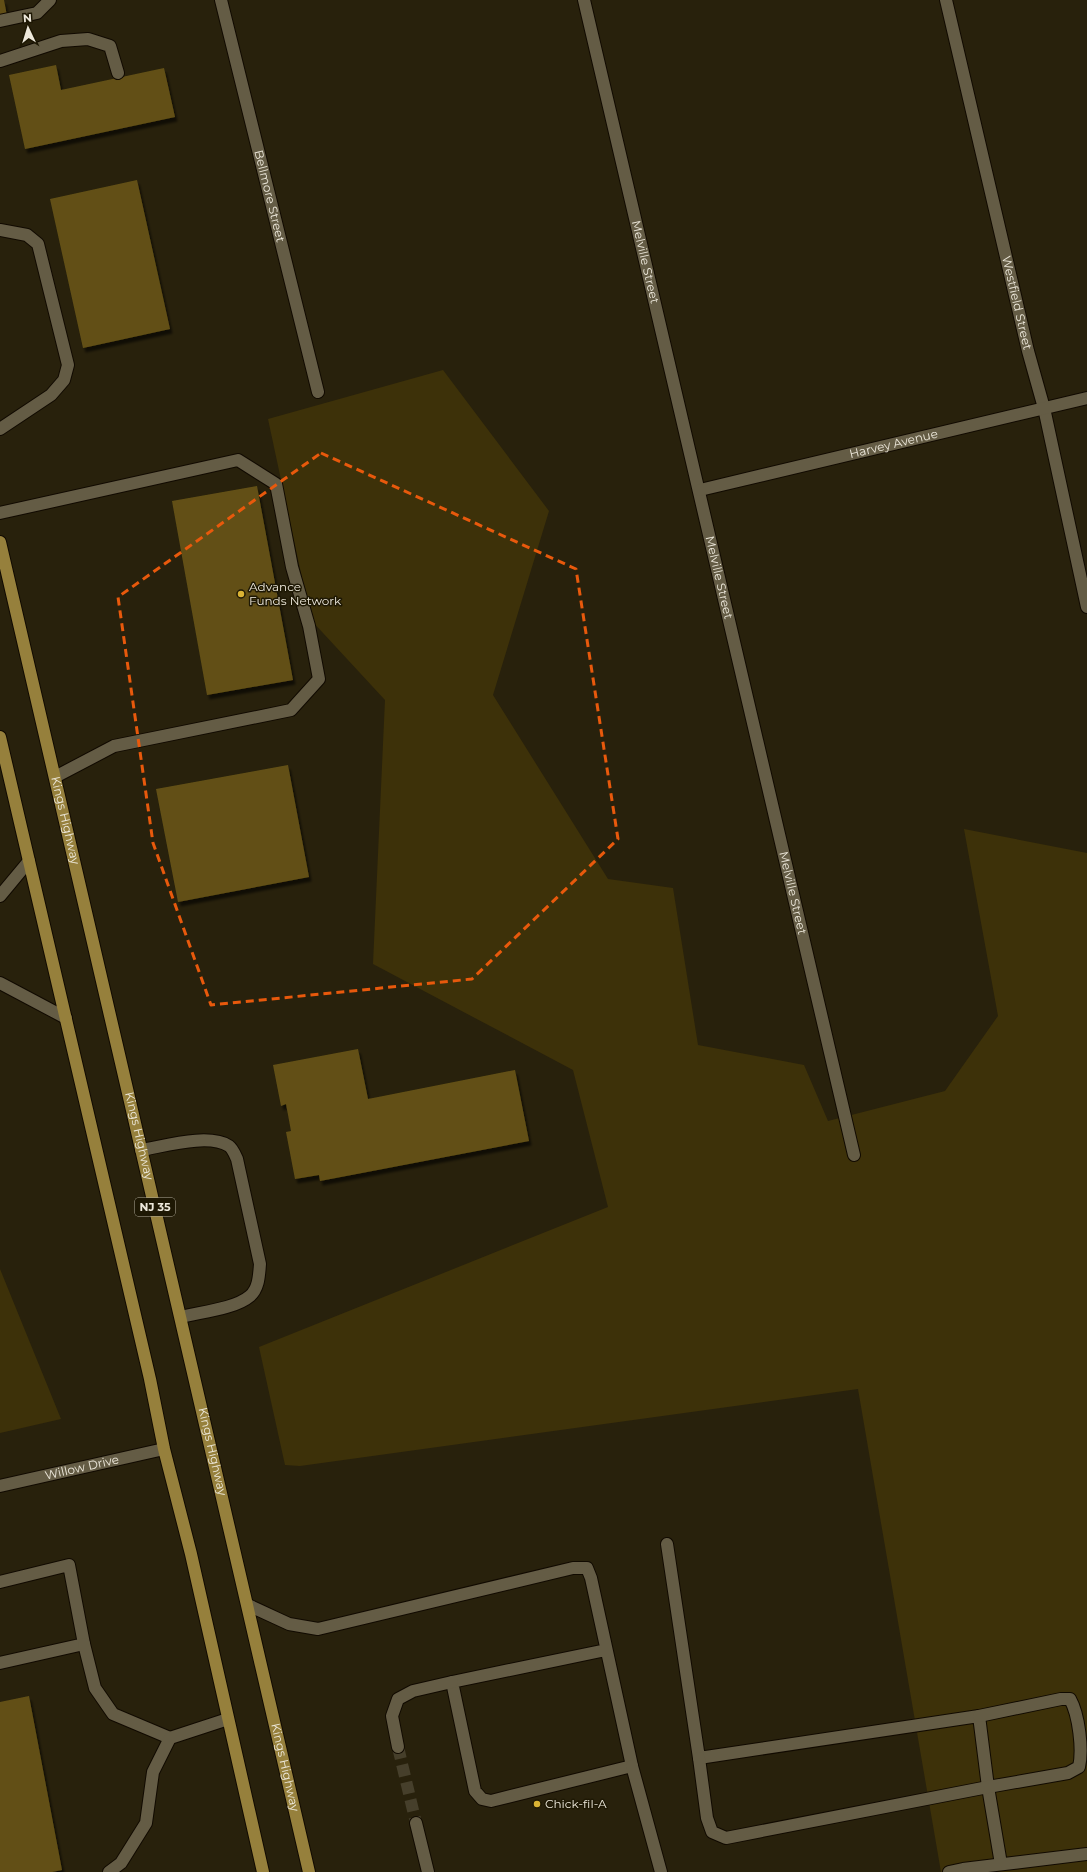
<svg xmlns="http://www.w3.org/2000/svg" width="1087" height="1872" viewBox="0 0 1087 1872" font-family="Montserrat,sans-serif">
<defs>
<filter id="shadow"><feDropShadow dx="2.5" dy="4.5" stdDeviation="1" flood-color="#0009"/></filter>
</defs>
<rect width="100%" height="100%" fill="#28210c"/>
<path fill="#3d3109" d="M443,370L549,511L493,695L608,879L673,888L698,1045L804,1065L828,1121L945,1091L998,1016L964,829L1087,853V1872H941L858,1389L300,1466L285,1465L259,1347L608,1207L573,1070L373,964L385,700L311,620L268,419Z
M0,1269L61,1419L0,1433Z"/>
<path fill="#625016" filter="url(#shadow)" d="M0,0H4L7,16L0,18Z
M56,65L61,90L164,68L175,117L25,149L9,75Z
M137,180L170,329L83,348L50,199Z
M257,486L293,680L207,695L172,501Z
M288,765L309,877L178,902L156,789Z
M358,1049L368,1099L515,1070L529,1141L320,1181L319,1175L295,1179L286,1132L291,1131L286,1104L281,1106L273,1065Z
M29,1696L62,1870L52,1872H0V1702Z"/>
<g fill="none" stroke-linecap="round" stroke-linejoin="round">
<path stroke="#463f2b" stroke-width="12" stroke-dasharray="12 6" stroke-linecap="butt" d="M398,1747L416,1823"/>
<defs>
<g id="minor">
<path id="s1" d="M221,0L318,392"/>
<path id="s2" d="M584,0L854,1155"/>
<path id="s3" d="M946,0L1028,351L1044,408L1087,607"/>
<path d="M0,21L37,13L50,0"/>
<path d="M0,61L61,41L88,39L110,46L118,73"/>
<path d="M0,230L27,235L38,244L68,365L64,380L51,395L0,429"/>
<path id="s4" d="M700,490L1087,398"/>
<path d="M0,513L238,460L276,484L292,567L309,626L319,679L291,710L114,746L55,777"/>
<path d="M0,896L29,861"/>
<path d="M0,983L66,1018"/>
<path d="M141,1150C165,1146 209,1133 229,1146C233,1149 235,1155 237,1159L260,1264C259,1275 259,1288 250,1296C235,1309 200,1312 181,1317"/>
<path id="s5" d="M0,1486L164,1449"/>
<path d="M667,1544L699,1758L979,1716L988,1787L1001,1864"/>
<path d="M0,1582L69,1565L84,1644L0,1663"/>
<path d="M248,1605L289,1624L318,1629L573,1568H587L591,1578L632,1766L491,1801L482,1799L475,1791L452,1682L606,1650"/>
<path d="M84,1644L95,1688L113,1714L170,1738"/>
<path d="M398,1747L392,1716L398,1699L413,1691L452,1682"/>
<path d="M699,1758L707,1818L712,1832L726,1838L988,1787L1068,1773L1079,1767C1083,1750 1079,1715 1070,1699H1061L979,1716"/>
<path d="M632,1766L661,1872"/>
<path d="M416,1823L428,1872"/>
<path d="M109,1872L121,1863L146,1823L153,1772L170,1738L228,1719"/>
<path d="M949,1872L963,1869L1087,1854"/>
</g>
<g id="major">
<path id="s6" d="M0,542C104,985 208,1428 309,1872"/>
<path d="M0,737L150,1379L164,1449L191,1554L263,1872"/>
</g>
</defs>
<use href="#minor" stroke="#110a00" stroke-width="14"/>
<use href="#major" stroke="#110a00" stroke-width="14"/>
<use href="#minor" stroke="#645c45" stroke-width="12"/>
<use href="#major" stroke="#96803c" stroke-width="12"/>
</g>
<path fill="none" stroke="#e8590c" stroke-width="3" stroke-dasharray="8 5" stroke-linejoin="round" d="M321,453L576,569L618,839L472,979L211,1005L153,843L118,597Z"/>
<g fill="#dab334" stroke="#1e1804" stroke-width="1.5">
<circle cx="241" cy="594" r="4"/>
<circle cx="537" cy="1804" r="4"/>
</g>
<g text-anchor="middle" stroke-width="3" stroke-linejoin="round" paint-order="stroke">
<rect fill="#1e1804" stroke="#afaa9a" stroke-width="1" x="135" y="1198" width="40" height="18" rx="3"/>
<g font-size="11" font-weight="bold" fill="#ede8db">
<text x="155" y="1211">NJ 35</text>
</g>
<g font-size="12" fill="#ede8db" stroke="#1e1804">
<text dy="4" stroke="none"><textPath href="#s1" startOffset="202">Bellmore Street</textPath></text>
<text dy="4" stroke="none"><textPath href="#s2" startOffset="269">Melville Street</textPath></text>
<text dy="4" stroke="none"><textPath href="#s3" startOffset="311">Westfield Street</textPath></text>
<text dy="4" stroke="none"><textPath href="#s4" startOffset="199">Harvey Avenue</textPath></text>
<text dy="4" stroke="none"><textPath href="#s2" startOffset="593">Melville Street</textPath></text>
<text dy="4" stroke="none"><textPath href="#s6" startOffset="286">Kings Highway</textPath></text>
<text dy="4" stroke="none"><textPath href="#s2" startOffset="917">Melville Street</textPath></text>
<text dy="4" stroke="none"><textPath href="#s6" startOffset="610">Kings Highway</textPath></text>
<text dy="4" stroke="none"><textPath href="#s6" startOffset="934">Kings Highway</textPath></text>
<text dy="4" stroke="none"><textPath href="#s5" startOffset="84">Willow Drive</textPath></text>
<text dy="4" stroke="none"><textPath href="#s6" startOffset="1258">Kings Highway</textPath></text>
</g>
<g font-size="12" fill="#ede8db" stroke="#1e1804" text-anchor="start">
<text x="249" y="591">Advance<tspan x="249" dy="14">Funds Network</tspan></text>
<text x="545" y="1808">Chick-fil-A</text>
</g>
</g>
<g transform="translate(28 28) rotate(356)" stroke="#1e1804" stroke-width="3" paint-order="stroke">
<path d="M0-3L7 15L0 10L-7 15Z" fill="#ede8db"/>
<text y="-6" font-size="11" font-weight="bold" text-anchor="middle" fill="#ede8db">N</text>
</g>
</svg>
